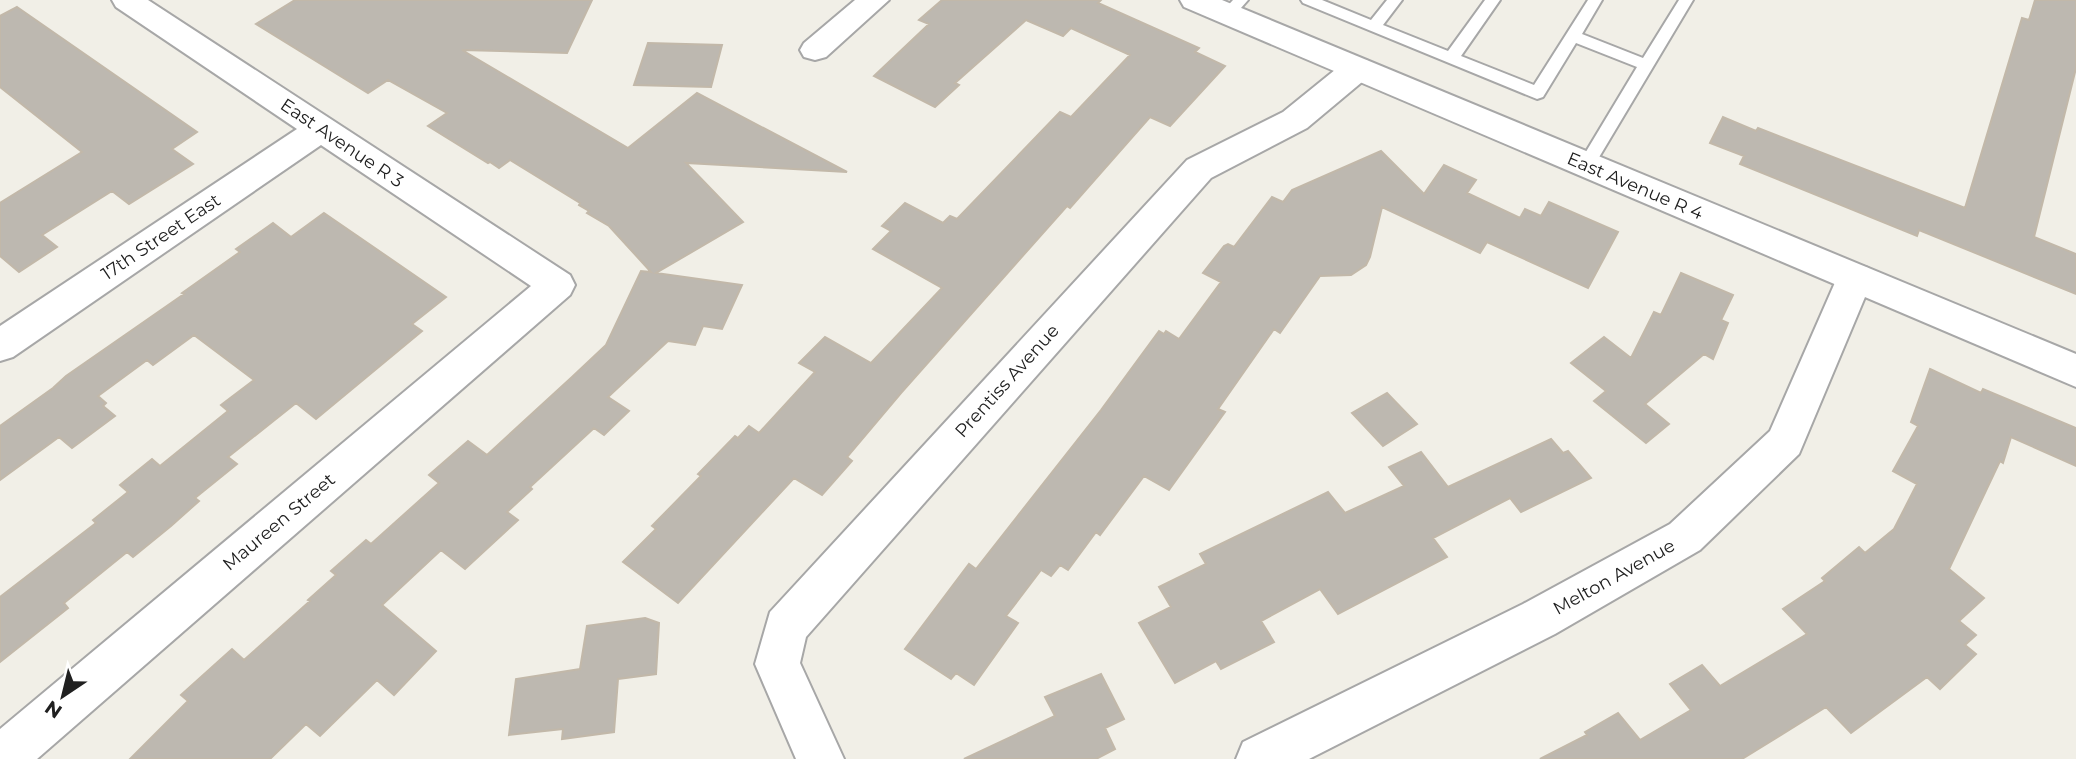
<svg xmlns="http://www.w3.org/2000/svg" width="2076" height="759" viewBox="0 0 2076 759" font-family="Montserrat,sans-serif">
<rect width="100%" height="100%" fill="#f1efe7"/>
<path fill="#bdb8b0" stroke="#c2b8a9" stroke-width="2" d="M295,0H592L567,53L462,50L628,148L697,93L847,172L686,163L743,222L656,273L742,285L722,329L703,326L695,345L668,341L608,397L629,411L604,435L594,428L530,487L532,489L507,512L518,520L465,569L441,550L382,605L436,651L394,695L377,680L320,736L306,724L270,759H130L188,701L181,695L232,649L244,660L310,601L308,600L336,575L331,571L366,540L371,544L439,483L429,475L468,441L487,455L572,377L606,345L641,271L651,272L609,226L587,213L589,211L579,205L580,203L510,160L499,168L490,162L488,163L428,126L447,113L388,80L368,93L256,24Z
M942,0H1101L1098,3L1199,48L1195,52L1225,66L1170,126L1150,117L1070,208L1067,206L901,393L847,457L852,461L822,495L794,478L678,603L623,562L656,529L652,526L701,476L698,474L735,436L738,438L749,426L759,433L815,372L799,363L825,337L871,363L942,288L873,249L891,231L882,226L905,203L943,223L950,216L957,219L1060,112L1071,117L1130,55L1071,28L1063,36L1026,20L955,83L959,85L935,107L874,76L929,24L919,20Z
M2035,0H2076V68L2034,237L2076,254V294L1919,230L1917,236L1740,164L1744,156L1710,143L1723,117L1756,131L1758,128L1965,208L2022,18L2029,20Z
M17,7L197,132L172,149L193,164L129,204L112,191L42,235L57,247L19,272L0,256V203L82,152L0,87V16Z
M648,43L722,45L711,87L634,85Z
M1381,151L1424,194L1444,165L1476,180L1467,193L1520,218L1525,209L1541,216L1549,202L1618,232L1588,288L1487,242L1480,253L1382,207L1370,257L1366,265L1351,275L1320,276L1280,333L1274,329L1218,409L1225,412L1169,490L1144,476L1100,535L1096,532L1068,570L1060,565L1051,576L1041,570L1006,616L1018,623L974,685L956,673L951,679L905,649L969,564L976,569L1101,410L1159,331L1164,334L1166,331L1179,339L1221,282L1203,273L1224,246L1228,244L1234,247L1272,197L1283,202L1292,190Z
M324,213L446,297L412,324L422,331L316,419L296,403L228,457L237,464L195,498L199,501L171,526L133,557L127,552L64,603L68,608L0,662V597L96,523L93,520L128,492L120,485L152,459L160,466L228,411L221,405L254,380L194,335L153,365L147,360L98,396L106,403L103,406L115,416L72,448L59,437L0,480V426L53,388L66,376L184,294L182,293L240,252L236,249L273,223L291,237Z
M1681,273L1733,295L1721,320L1728,323L1713,359L1704,354L1645,404L1669,424L1646,443L1594,401L1606,391L1571,363L1604,337L1631,358L1654,312L1661,315Z
M1930,369L1981,393L1983,389L2076,428V466L2011,437L2003,463L2000,461L1949,569L1984,598L1959,621L1976,635L1965,645L1976,654L1940,689L1927,677L1851,733L1826,707L1742,759H1540L1587,735L1585,732L1618,713L1640,740L1691,710L1670,684L1702,665L1720,686L1807,634L1783,609L1825,581L1822,578L1859,547L1865,553L1894,529L1917,484L1893,471L1918,426L1911,422Z
M1387,393L1417,424L1383,446L1352,413Z
M1551,439L1563,453L1568,451L1591,478L1521,512L1510,498L1433,538L1447,557L1338,614L1320,589L1261,621L1274,642L1221,669L1216,661L1175,683L1139,623L1171,607L1159,587L1206,564L1200,554L1328,492L1345,513L1404,486L1389,467L1421,452L1448,487Z
M645,618L659,623L656,674L618,679L614,732L562,739L563,729L509,735L516,679L580,669L587,626Z
M1101,674L1124,719L1105,728L1115,749L1096,759H964L1055,716L1045,697Z"/>
<g fill="none" stroke-linecap="round" stroke-linejoin="round">
<defs>
<path id="service" d="M1233,0H1248L1233,17H1223L1220,14Z
M1301,0H1322L1371,20L1387,0H1402L1383,25L1448,51L1485,0H1500L1461,56L1534,85L1588,0H1602L1582,34L1643,58L1679,0H1693L1592,169L1586,171L1578,165L1637,67L1576,43L1543,97L1537,99L1303,3Z"/>
<path id="minor" d="M112,0H148L570,275L575,285L570,295L37,759H0V729L531,286L321,145L13,357L0,361V326L297,129L116,7Z
M855,0H889L826,57L815,60L804,57L800,50L804,43Z
M1357,58L1368,61L1373,69L1368,77L1307,128L1211,178L806,637L800,663L844,759H796L755,664L770,612L1187,160L1283,112L1346,61Z
M1855,264L1868,268L1873,278L1799,454L1700,550L1555,634L1309,759H1236L1243,742L1523,604L1670,524L1770,431L1837,278L1842,268Z"/>
<path id="tertiary" d="M1180,0H1222L2076,354V387L1184,7Z"/>
</defs>
<use href="#service" stroke="#a7a7a7" stroke-width="4"/>
<use href="#minor" stroke="#a7a7a7" stroke-width="4"/>
<use href="#tertiary" stroke="#a7a7a7" stroke-width="4"/>
<use href="#service" fill="#fff" fill-rule="evenodd"/>
<use href="#minor" fill="#fff" fill-rule="evenodd"/>
<use href="#tertiary" fill="#fff" fill-rule="evenodd"/>
</g>
<g text-anchor="middle" stroke-width="5" stroke-linejoin="round" paint-order="stroke">
<g font-size="18" fill="#202020" stroke="#fff">
<text transform="translate(342 143) rotate(34)" y="6">East Avenue R 3</text>
<text transform="translate(1635 186) rotate(23)" y="6">East Avenue R 4</text>
<text transform="translate(161 237) rotate(-34)" y="6">17th Street East</text>
<text transform="translate(1007 381) rotate(-48)" y="6">Prentiss Avenue</text>
<text transform="translate(279 522) rotate(-40)" y="6">Maureen Street</text>
<text transform="translate(1614 577) rotate(-29)" y="6">Melton Avenue</text>
</g>
</g>
<g transform="translate(63 696) rotate(215)" stroke="#ffffff" stroke-width="5" paint-order="stroke">
<path d="M0-5L12 26L0 18L-12 26Z" fill="#202020"/>
<text y="-10" font-size="19" font-weight="bold" text-anchor="middle" fill="#202020">N</text>
</g>
</svg>
